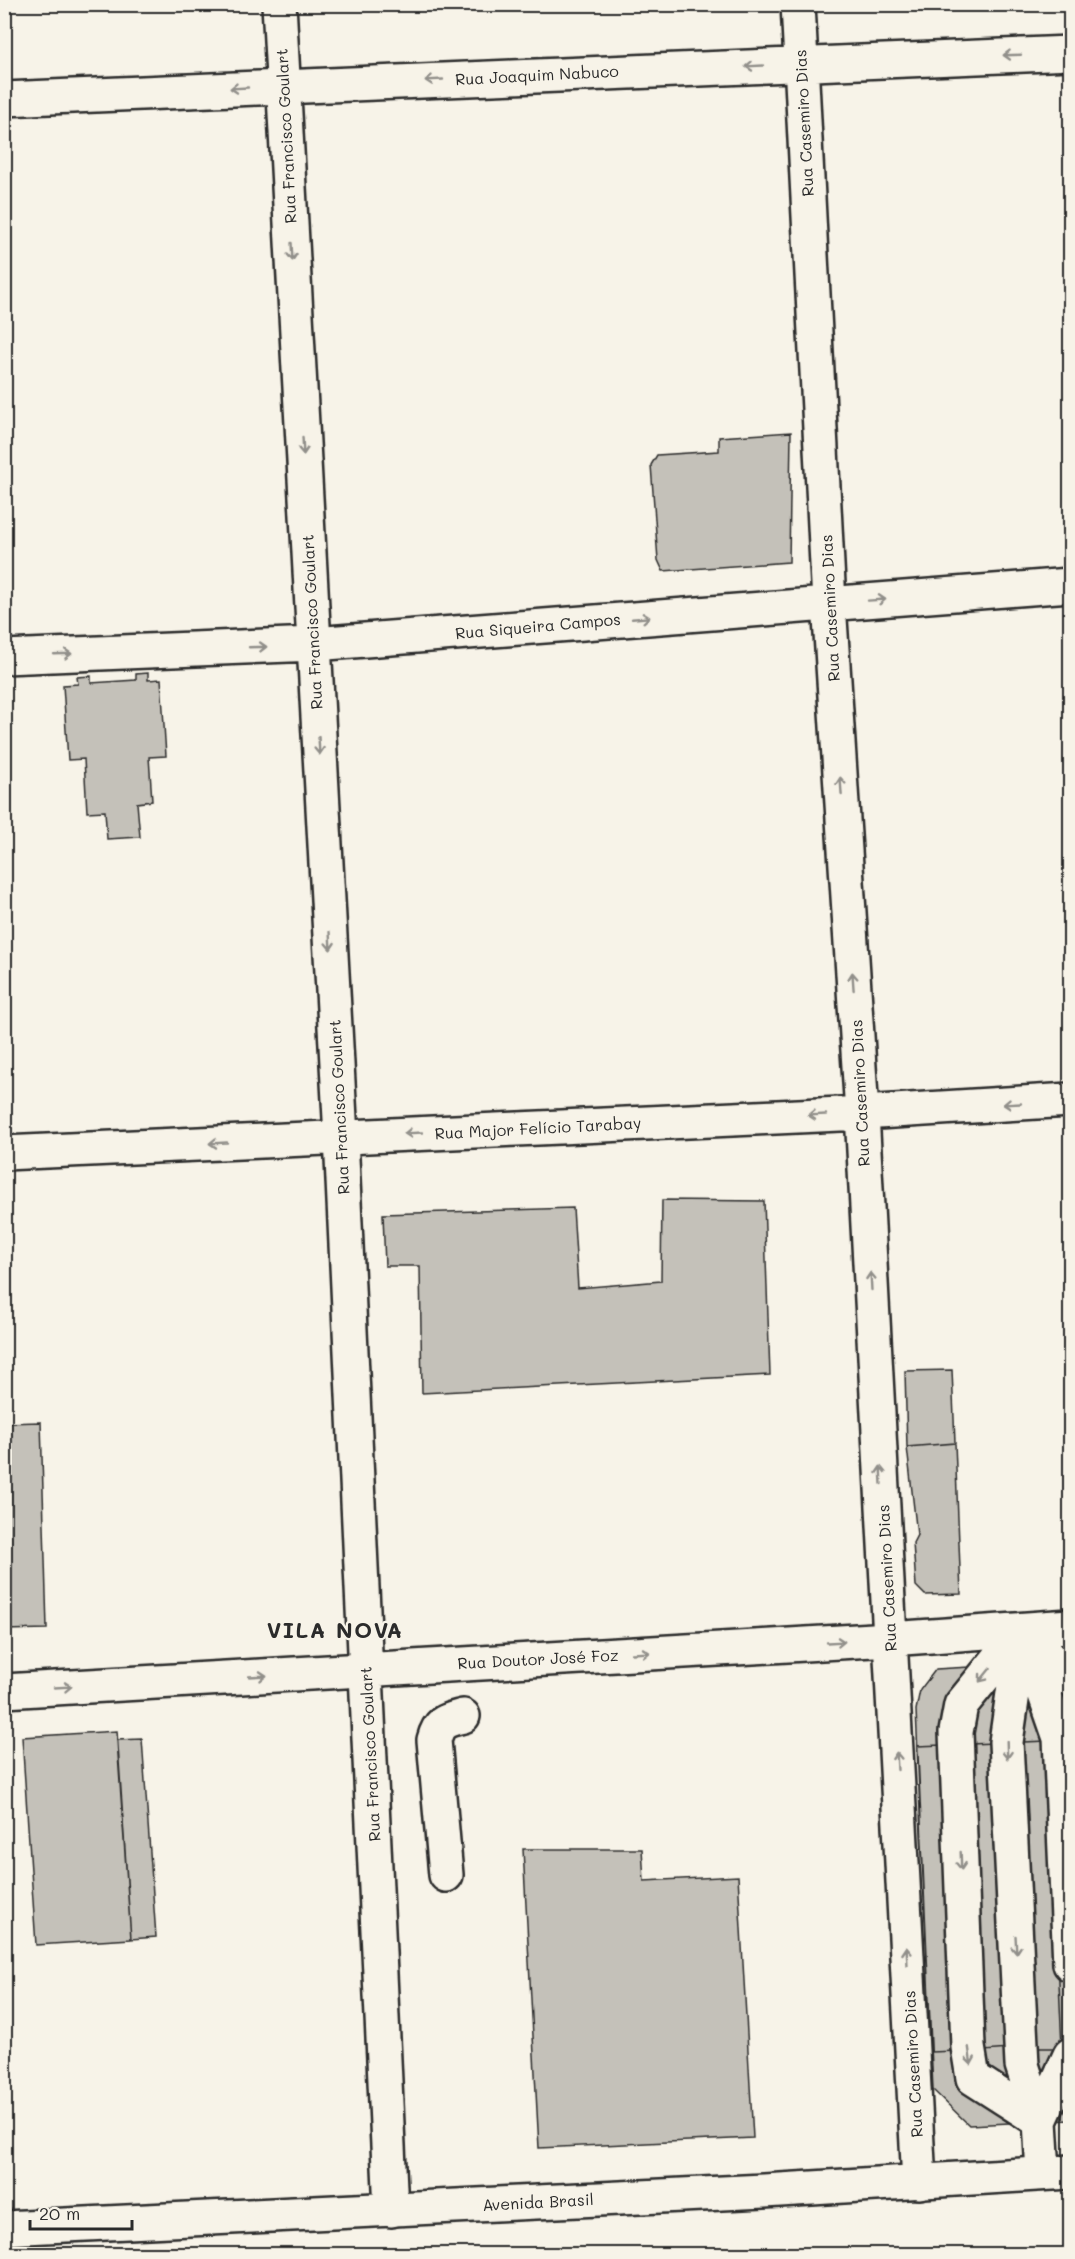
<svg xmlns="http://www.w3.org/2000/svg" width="1075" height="2259" viewBox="0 0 1075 2259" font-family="Mali,sans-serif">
<rect width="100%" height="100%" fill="#f7f3e8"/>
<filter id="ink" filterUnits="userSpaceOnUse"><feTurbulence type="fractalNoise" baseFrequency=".0167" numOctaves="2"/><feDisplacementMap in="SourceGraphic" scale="12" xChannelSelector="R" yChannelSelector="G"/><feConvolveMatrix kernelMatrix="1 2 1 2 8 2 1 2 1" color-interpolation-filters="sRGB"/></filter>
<g filter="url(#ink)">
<path fill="#c4c1b9" stroke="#2b2b2b" stroke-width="1.5" d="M791,432L789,562L663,571L658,560L651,465L657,455L719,451V437Z
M148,673V680L161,679L166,756L149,757L152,801L137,803L140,837L107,839L105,811L87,812L84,759L68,760L63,685L78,684L77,677L91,676V683L136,680V674Z
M662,1200L764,1201L770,1375L422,1393L420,1266H385L383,1214L573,1208L578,1288L661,1281Z
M952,1370L955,1443L907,1447L905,1371Z
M41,1422L47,1629L4,1630V1423Z
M955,1443L961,1594L925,1595L916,1586L913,1543L917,1535L907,1447Z
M1070,1661V2120L969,2125L933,2090L916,1710L920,1690L936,1669Z
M117,1731L131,1939L36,1945L22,1737Z
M142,1739L156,1937L131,1939L117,1740Z
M1048,1741L1062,2048H1037L1023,1742Z
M995,1743L1009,2049L984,2051L970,1744Z
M942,1745L956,2051L931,2052L917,1746Z
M523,1849H642L644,1881L738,1876L753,2138L539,2148Z"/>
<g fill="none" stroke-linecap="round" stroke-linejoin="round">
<defs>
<path id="minor" d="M279,4L341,1137L391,2210
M798,4L829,603L862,1113L919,2182
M4,99L1070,53
M4,657L314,644L1070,585
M4,1153L862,1113L1070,1100
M1022,1630L961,1705L956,1732L968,2047L973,2078L1040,2121
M1022,1630L1006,1742L1022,2065L1040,2121L1043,2173
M1024,1634L1060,1738L1070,1964
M1028,1635L1070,1679
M4,1691L890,1639L1070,1626
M446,1875L434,1740C439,1721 445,1721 463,1716
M1040,2121L1070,2055"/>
<path id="major" d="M4,2228L764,2191L1070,2172"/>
</defs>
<use href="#minor" stroke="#2b2b2b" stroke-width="38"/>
<use href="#major" stroke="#2b2b2b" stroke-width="38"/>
<use href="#minor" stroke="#f7f3e8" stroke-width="33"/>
<use href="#major" stroke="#f7f3e8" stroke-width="33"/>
</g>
<defs><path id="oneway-shaft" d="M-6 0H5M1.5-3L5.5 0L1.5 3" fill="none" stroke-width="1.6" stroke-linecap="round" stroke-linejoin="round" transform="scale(1.5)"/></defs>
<g stroke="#918f8a">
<use href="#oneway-shaft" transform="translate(1012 55) rotate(178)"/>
<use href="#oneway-shaft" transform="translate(754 66) rotate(177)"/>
<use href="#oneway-shaft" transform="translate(434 80) rotate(177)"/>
<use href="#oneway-shaft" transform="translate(239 88) rotate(177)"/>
<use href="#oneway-shaft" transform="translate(292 252) rotate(87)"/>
<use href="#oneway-shaft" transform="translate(303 446) rotate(87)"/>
<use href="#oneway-shaft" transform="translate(877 600) rotate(-4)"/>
<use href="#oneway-shaft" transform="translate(641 618) rotate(-5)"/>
<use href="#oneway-shaft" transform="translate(258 647) rotate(-2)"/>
<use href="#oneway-shaft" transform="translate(63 654) rotate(-2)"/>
<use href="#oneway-shaft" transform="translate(319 746) rotate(87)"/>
<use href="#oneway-shaft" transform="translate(841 786) rotate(-94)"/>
<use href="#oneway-shaft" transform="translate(330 941) rotate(87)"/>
<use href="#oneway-shaft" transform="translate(853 981) rotate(-94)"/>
<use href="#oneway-shaft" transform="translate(1012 1104) rotate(177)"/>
<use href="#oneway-shaft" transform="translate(817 1115) rotate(177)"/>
<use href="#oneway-shaft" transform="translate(413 1133) rotate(177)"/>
<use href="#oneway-shaft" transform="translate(218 1143) rotate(177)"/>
<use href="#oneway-shaft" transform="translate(871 1281) rotate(-93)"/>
<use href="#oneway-shaft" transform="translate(881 1475) rotate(-93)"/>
<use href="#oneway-shaft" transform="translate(836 1642) rotate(-3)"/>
<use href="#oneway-shaft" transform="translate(641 1653) rotate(-3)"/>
<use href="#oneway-shaft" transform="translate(985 1675) rotate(129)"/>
<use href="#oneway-shaft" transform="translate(258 1676) rotate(-3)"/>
<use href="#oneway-shaft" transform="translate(63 1687) rotate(-3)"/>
<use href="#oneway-shaft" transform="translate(1007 1750) rotate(88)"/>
<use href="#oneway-shaft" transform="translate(897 1761) rotate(-93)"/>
<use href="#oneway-shaft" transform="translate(961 1861) rotate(88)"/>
<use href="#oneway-shaft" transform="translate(1016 1945) rotate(87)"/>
<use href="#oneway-shaft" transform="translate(907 1956) rotate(-93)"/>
<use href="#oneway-shaft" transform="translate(970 2056) rotate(82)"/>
</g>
</g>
<g text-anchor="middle" stroke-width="4.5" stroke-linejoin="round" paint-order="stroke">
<g font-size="16" fill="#2b2b2b" stroke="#f7f3e8">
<text transform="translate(537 75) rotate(-3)" y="6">Rua Joaquim Nabuco</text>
<text transform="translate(804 123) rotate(-93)" y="6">Rua Casemiro Dias</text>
<text transform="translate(286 136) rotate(-93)" y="6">Rua Francisco Goulart</text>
<text transform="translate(830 608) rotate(-93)" y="6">Rua Casemiro Dias</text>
<text transform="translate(312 622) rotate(-93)" y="6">Rua Francisco Goulart</text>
<text transform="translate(538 626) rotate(-5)" y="6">Rua Siqueira Campos</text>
<text transform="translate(860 1093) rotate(-93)" y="6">Rua Casemiro Dias</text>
<text transform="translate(339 1107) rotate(-93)" y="6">Rua Francisco Goulart</text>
<text transform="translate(538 1128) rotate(-3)" y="6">Rua Major Felício Tarabay</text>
<text transform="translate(887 1578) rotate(-93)" y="6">Rua Casemiro Dias</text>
<text transform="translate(538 1659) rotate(-3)" y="6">Rua Doutor José Foz</text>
<text transform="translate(370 1754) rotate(-93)" y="6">Rua Francisco Goulart</text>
<text transform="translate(913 2064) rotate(-93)" y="6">Rua Casemiro Dias</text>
<text transform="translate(538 2202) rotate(-3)" y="6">Avenida Brasil</text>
</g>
<g font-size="22" font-weight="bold" letter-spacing="1.5" fill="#2b2b2b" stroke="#f7f3e8">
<text x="335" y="1638">VILA NOVA</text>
</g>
</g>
<rect width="1075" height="2259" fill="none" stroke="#f7f3e8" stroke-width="24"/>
<rect x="12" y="12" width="1051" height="2235" fill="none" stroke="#2b2b2b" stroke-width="2" filter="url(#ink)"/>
<path d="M30 2220v9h102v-9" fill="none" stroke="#2b2b2b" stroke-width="3"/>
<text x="39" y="2220" font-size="18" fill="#2b2b2b" stroke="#f7f3e8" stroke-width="4.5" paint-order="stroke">20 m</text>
</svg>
